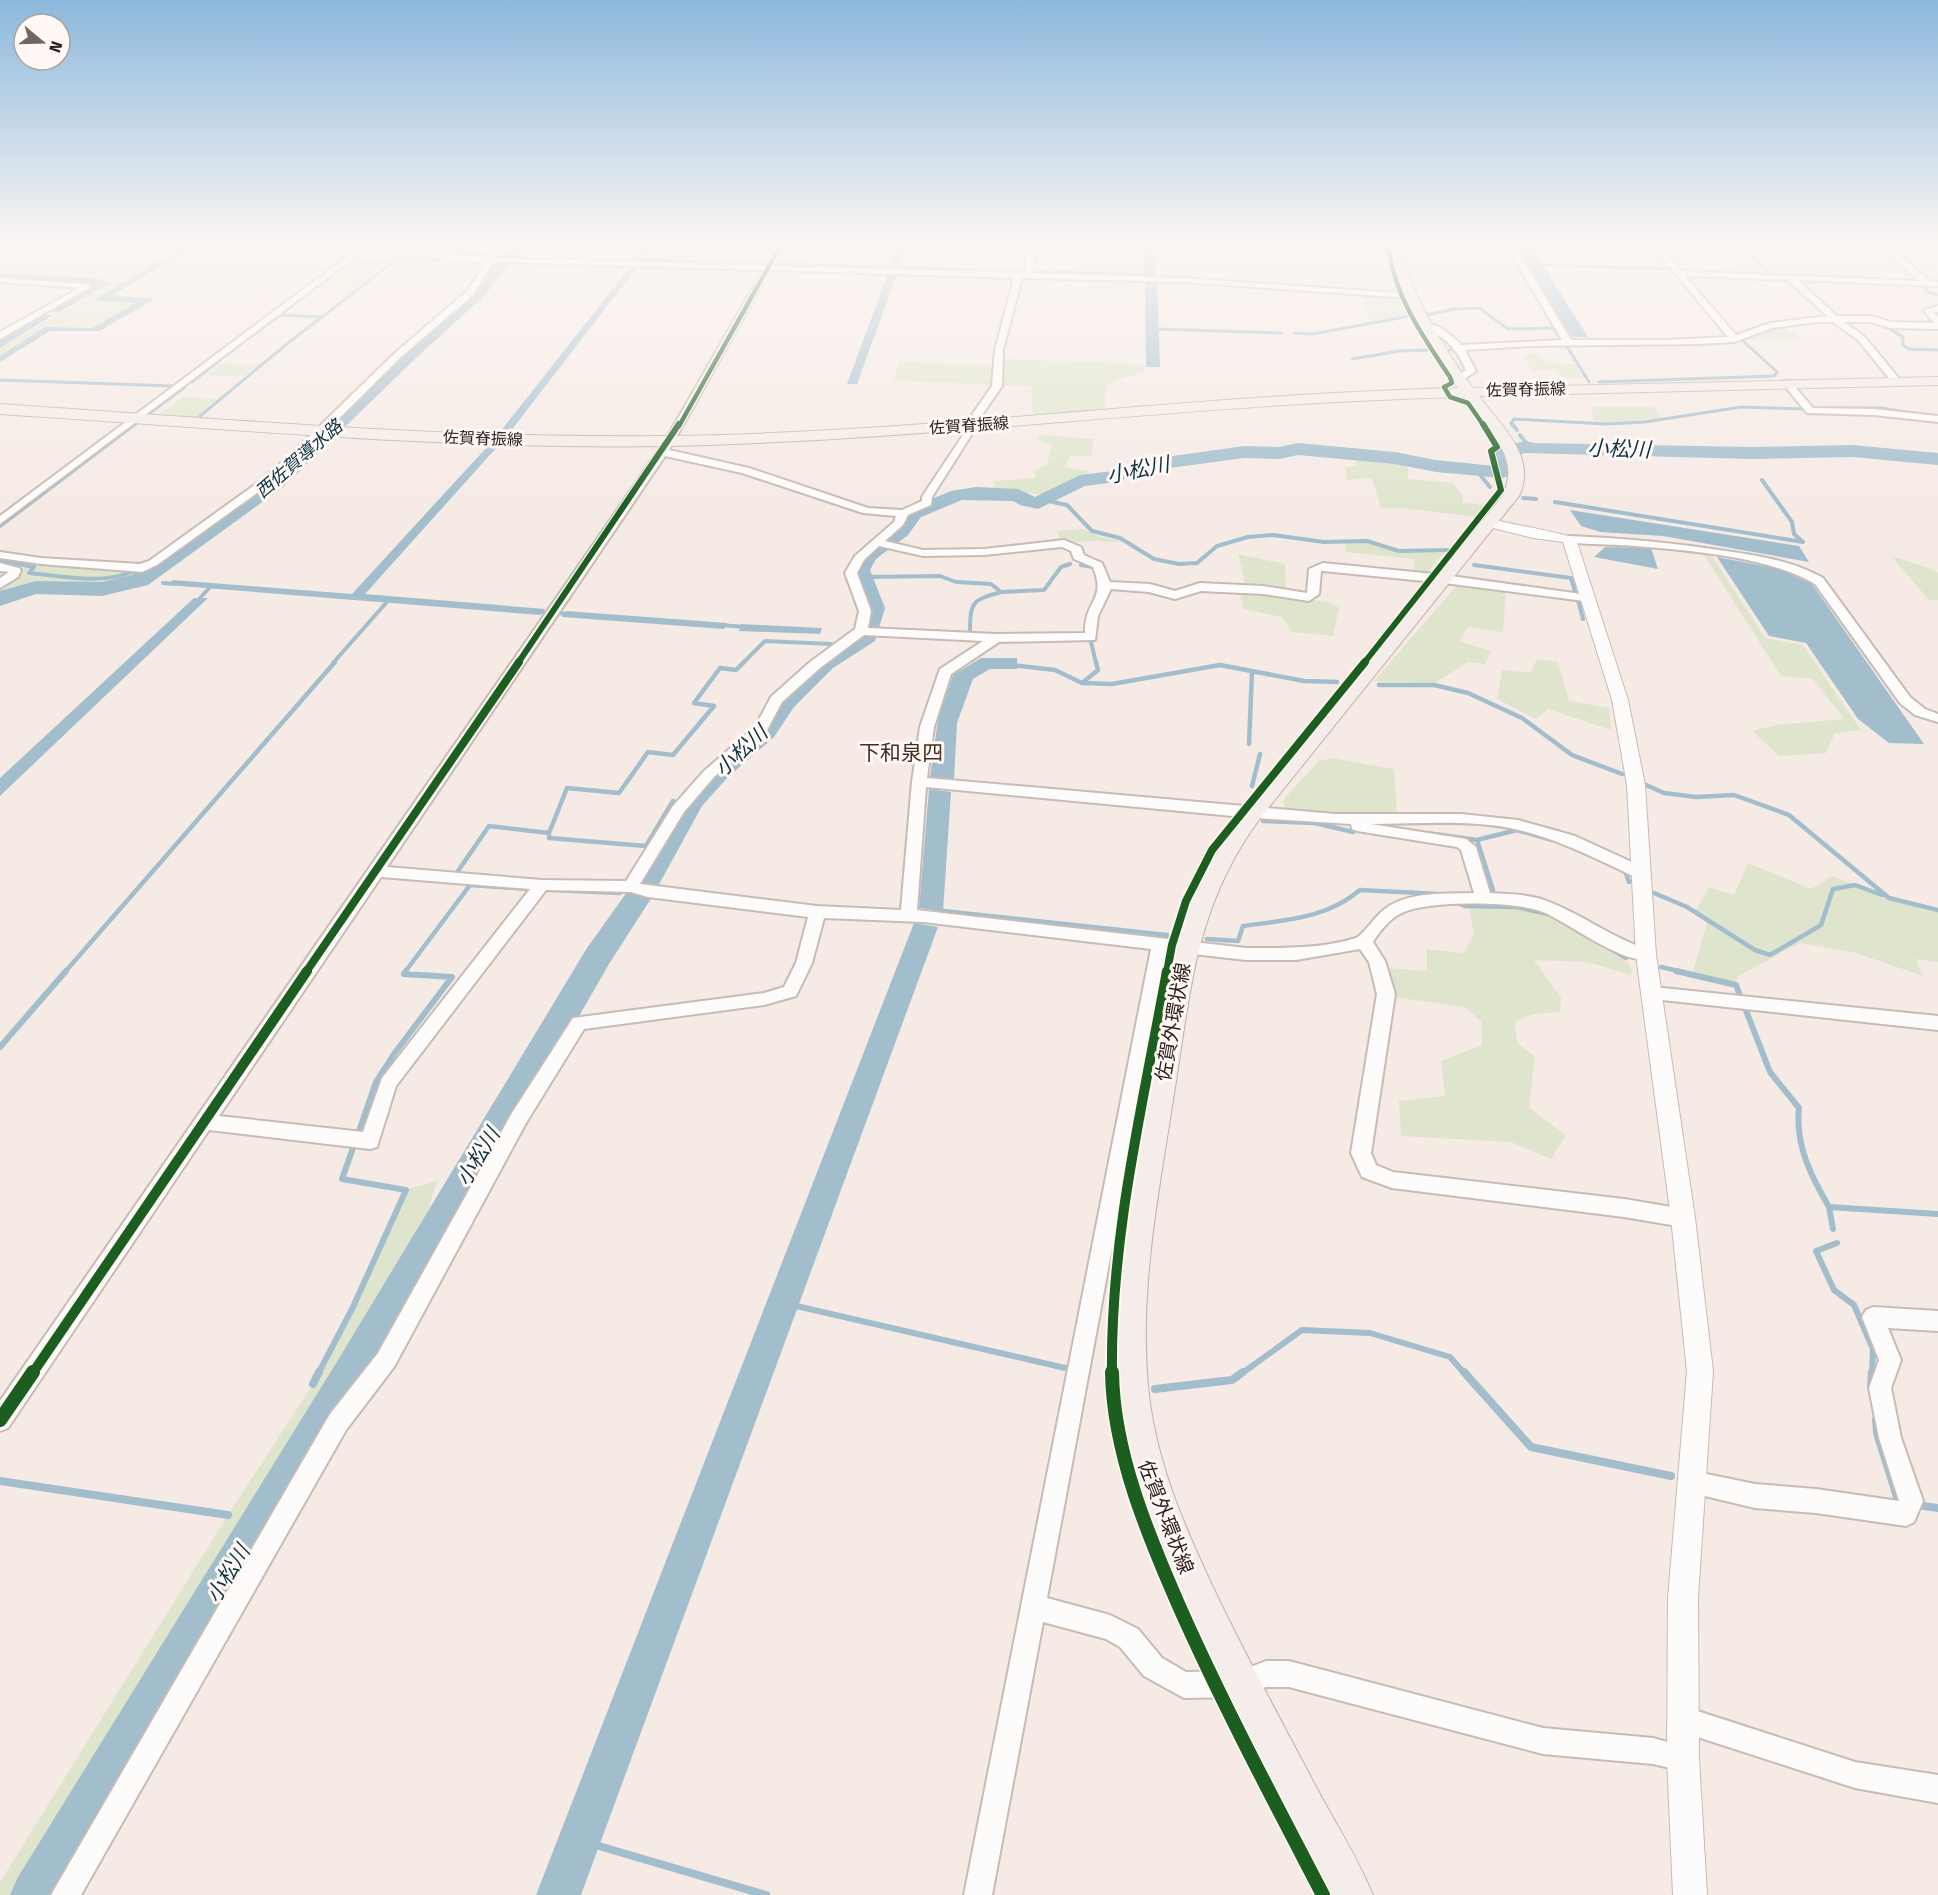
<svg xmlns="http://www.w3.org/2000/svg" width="1938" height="1895" viewBox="0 0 1938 1895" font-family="'Fira Sans','Noto Sans JP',sans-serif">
<rect width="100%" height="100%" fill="#f6eae5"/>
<path fill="#dfe5cd" d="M1874,250H1883L1902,267L1852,263L1837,255L1880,257Z
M143,263H157L95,299L138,302L92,328L45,327L0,356V348L110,283L102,279L0,273V268L112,276Z
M345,267L381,269L356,288L319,287Z
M1361,296L1398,298L1406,315L1370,321Z
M1783,326L1804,340H1742Z
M1530,354H1539L1546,363L1575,364L1583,378L1561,376L1557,370L1532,371L1525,358Z
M1003,359L1144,364L1146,370L1107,384L1104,411L1033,414L1031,386H1001Z
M899,362L994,365L993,385L894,380Z
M221,363L258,365L245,376L208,375Z
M183,397L217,399L196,417L160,414Z
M1591,407H1654L1663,419L1595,423Z
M1039,435L1094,439L1091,456H1070L1064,467L1088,471L1087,474L1062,484L1043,495L994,488L995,481L1036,478L1034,471L1047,465L1052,444L1038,440Z
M1355,456L1408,463V479L1453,483L1463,495L1462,503L1487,505L1476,517L1403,508H1381L1372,478L1347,480L1345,468L1356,466Z
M1085,529L1097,536L1121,541C1112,544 1105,541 1096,541C1081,541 1075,544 1060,540L1057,531Z
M1345,543H1367L1397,552L1446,551L1425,575L1415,574L1414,559L1346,552Z
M1238,554L1285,564L1286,595L1332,603L1339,608L1333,636L1292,632L1282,617L1243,609L1240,592L1246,587Z
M1704,555L1712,556L1765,638L1803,645L1861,730L1835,733L1826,753L1779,756L1752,731L1776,725L1844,719L1813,679L1781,676Z
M1891,556L1929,568L1938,573V600H1929Z
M32,563L146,571C114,592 86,581 50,581C32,581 16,588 0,594V587Z
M1459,583L1506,590L1503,632L1468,627L1460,641L1491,651L1485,664L1468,662L1435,683L1374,681Z
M1537,659L1558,662L1569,701L1609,708L1611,730L1548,709L1536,719L1497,699L1502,670L1530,673Z
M1333,758L1394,769L1397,814L1286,811L1283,800L1319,761Z
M1748,863L1811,889L1832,876L1889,898L1938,910V962L1916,959L1923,976L1853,952L1800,943L1737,977L1736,985L1692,974L1708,920L1695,912L1709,887L1734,895Z
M1469,908H1519L1549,916L1630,964L1632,975L1587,962L1534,960L1561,998L1560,1012L1533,1014L1515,1022L1517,1042L1535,1057L1529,1108L1566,1135L1551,1159L1511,1142L1401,1136L1399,1101L1445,1096L1441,1061L1482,1045L1481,1021L1464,1007L1393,997L1390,968L1427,971V949L1463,953L1474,934Z
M437,1181L416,1249L21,1895H0V1882L228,1515L313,1384L353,1307L406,1190Z"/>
<path fill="#a2becd" d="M190,243H201L113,295L155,299L99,331H50L0,362V356L45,327L92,328L136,303L94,300Z
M645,243H652L640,259L765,262L763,265L630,262Z
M900,243H908L900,266L1023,270L1022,273L775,265L777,262L891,266Z
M1144,243H1154L1156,277L1033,274V270L1144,273Z
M1517,243L1530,245L1588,337H1572L1514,244Z
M371,245L487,253L481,257L367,248Z
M631,266H638L510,432H500Z
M0,273L102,279L110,283L59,312L49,311L92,285L0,279Z
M888,274H897L857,384H847Z
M1145,281L1157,282L1160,367H1146Z
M47,315H53L0,348V339L38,316Z
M487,447H497L365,594L545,609L540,615L168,585L173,580L352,594Z
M1570,510L1799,546L1809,562L1663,536L1600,532L1581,526Z
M1605,547L1651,548L1658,569L1594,557Z
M1717,557L1780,569L1812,584L1924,744L1889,743L1858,719L1806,643L1769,636Z
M194,598H208L0,796V778Z
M566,611L727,623L724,629L562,617Z
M741,624L822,628L820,634L739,631Z
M981,658H1017V669H990L973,679L957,723L954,779L930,777L938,719L953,675Z
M929,789L951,792L943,911L919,908Z
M914,923L938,927L581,1895H536Z"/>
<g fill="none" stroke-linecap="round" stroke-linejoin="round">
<path stroke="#a2becd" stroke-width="3" d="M1242,243L1383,249V243
M1727,243L1757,250L1749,254L1769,274
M360,246H369
M487,253L495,252L503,243
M1900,263L1919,280
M1542,265L1671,269
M1683,271L1769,274
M334,273L362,252
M1779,278L1789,281L1826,316
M1922,284L1929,293L1938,295
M309,292L330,277
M291,306L303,297
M279,315L322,317
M1427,315L1455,309L1479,308L1508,329L1553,328L1562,340
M1881,324L1903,337V345L1909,349L1938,350
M1158,329L1282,333
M1746,332L1763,325L1826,316
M1294,333L1313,334L1410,316
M249,338L285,311
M1666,344L1723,342
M1561,345H1566L1589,382
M1576,345H1609
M1449,350L1458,349
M229,353L242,343
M1352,359L1399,351L1428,350
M0,380L173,386
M192,382L221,359
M1599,382L1774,376L1777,372L1742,340L1732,341
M1826,408H1881L1938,417
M150,413L185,387
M200,416L287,344L392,263L350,261
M133,426L136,424
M1514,426L1511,423L1514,419L1606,424L1645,422L1741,407L1805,409"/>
<path stroke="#a2becd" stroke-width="4" d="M1512,424L1517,430
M1520,435L1527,444L1526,447
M1476,470L1490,487
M1523,498L1536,499
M1044,500L1067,505L1092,531L1120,538L1154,559L1179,564L1197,563L1217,546L1248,537L1273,535L1324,542L1367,541L1399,551L1448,550
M1555,502L1803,542L1794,534L1792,522L1762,480
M0,526L135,424
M0,561L34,567L29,573C64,576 98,585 132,572
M1081,565L1093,567L1095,571
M1474,565L1571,578L1576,595
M861,577L940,576L956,582L991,584L1001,592L1044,590L1061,567L1070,564
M140,580L149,581
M163,583L175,584
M200,598L211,586
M1578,600L1583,619
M537,612L570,614
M719,625L746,627
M970,631C970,601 973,600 1001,592
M1091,642L1096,663
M333,663L386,603
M743,663L765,641L831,644"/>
<path stroke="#a2becd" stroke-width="4.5" d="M1012,665L1055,670L1082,683L1112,684L1220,665L1304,681L1337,682
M1082,683L1098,670L1096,662
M1379,685H1434L1468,693L1522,718L1572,755L1622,774
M1249,744L1252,672
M1644,784L1664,793L1696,797L1734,795L1789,815L1889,898L1938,910
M1252,786L1260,754
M1263,821L1315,823L1353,832
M549,833V838L646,846L673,801
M1427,833L1477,840L1493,890
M1477,840L1517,830L1552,840
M1621,869L1625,871L1629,882
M458,871L489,826L549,833L567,788L619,793L648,752L673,755L714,706L694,703L720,668L736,670L744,662
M553,890L620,893
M1654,893L1687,907L1755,950L1770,955L1821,925L1833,889L1855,885L1882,895
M1455,902L1465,906L1517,907L1552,915
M938,907L943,911L1167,935
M1207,939L1238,941L1243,926C1285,920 1326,919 1360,890L1439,894
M1612,950L1626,958
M1661,967L1683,972
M65,972L335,662
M405,972L470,885L530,889"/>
<path stroke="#a2becd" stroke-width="6" d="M1676,971L1736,985L1740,996
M1745,1008L1770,1072L1799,1108C1795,1145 1811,1176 1829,1207
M0,1047L66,971
M359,1131L376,1082L394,1054L452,977L404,974L406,971
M1833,1229L1829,1207L1938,1214
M1837,1243L1816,1251L1834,1290L1854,1305L1873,1349L1872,1374
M792,1305L1065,1368
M318,1374L353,1307L406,1190L342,1179L353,1148
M1241,1374L1302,1330L1370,1333L1450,1357L1465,1374"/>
<path stroke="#a2becd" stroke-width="8" d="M1464,1372L1531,1447L1671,1476
M313,1384L319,1372
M1871,1387L1872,1372
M1155,1389L1232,1380L1243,1372
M1876,1420L1877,1433L1899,1503L1896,1502
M0,1481L228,1515
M1917,1505L1938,1508
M592,1844L766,1895"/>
<path fill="#a2becd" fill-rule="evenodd" d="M510,243H524L485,295L417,357L283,487L148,585L102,596L36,594L0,606V591L36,581L102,582L132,575L269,479L405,351L475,289Z
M1526,441L1534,443L1752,447L1852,445L1938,453V465L1852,457L1752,459L1525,453L1510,456C1508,465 1517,465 1509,476L1502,478L1436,472L1395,464L1298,455L1279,459L1244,458L1147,471L1116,482L1085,486L1038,509L1020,505L1013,501L962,500L921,517L908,535L876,559L870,570L885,608L875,641L833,668L794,707L774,737L728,777L702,806L652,897L609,964L366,1386L65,1895H10L18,1877L338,1360L587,948L627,892L682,796L710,765L756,727L776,697L817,658L856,633L863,608L848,570L861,551L894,527L907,509L951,491L976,487L1018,489L1035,497L1080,475L1113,471L1144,460L1244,446L1279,447L1298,443L1395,452L1436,460L1494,466L1491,459L1495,448Z"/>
<defs>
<path id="minor" d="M265,243L359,247L364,245L367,248L483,257L497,250L505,243H513L503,254L494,258L765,265L778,243H786L773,266L1024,273L1029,243H1037L1032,273L1182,278L1412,294V298H1409L1182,282L1022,278L1003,350L1002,386L982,415L985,424L977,426L932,497L931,505L908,515L903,525L885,541L923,550L984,549L1064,540L1081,547L1084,555L1102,563L1110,582L1150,584L1175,591L1200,583L1263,586L1307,593L1309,569L1323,563L1444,575L1588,595L1592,596V602L1444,583L1323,571H1321L1319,594L1309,601L1263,594L1201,591L1175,599L1149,592L1111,589L1098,616L1095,640L999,642L951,674L934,727L927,778L1335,814H1461L1518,820L1575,836L1647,869L1649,873L1647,877H1635C1597,859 1560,840 1519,830C1472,819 1419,824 1371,824L1466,839L1476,847L1490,893C1507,894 1525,894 1541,899C1580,912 1612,939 1652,951L1654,955L1652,959C1626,967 1569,923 1543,912C1517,901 1427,900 1402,913C1390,918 1380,931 1373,942L1385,961L1395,994L1371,1153L1376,1165L1393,1172L1624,1199L1683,1209L1690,1212L1693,1218L1690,1224L1683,1227L1624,1217L1392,1188L1362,1177L1351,1153L1377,994L1369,962L1360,949L1296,960H1246L1167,951L1047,1598L1110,1615L1138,1629L1162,1658L1186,1672L1240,1671L1266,1661H1289L1543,1728L1653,1738L1692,1749L1696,1758L1692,1767L1683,1771L1653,1764L1543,1754L1289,1687H1266L1240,1697L1184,1698L1144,1676L1120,1647L1106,1639L1043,1622L992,1895H964L1151,949L923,922L824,918L812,963L796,996L764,1005L584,1029L526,1123L394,1367L346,1430L81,1895H51L330,1414L378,1353L512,1113L573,1018L764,993L784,987L796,963L808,917L648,897L631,892L546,890L396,1086L377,1147L370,1149L209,1130L8,1428L0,1431V1401L665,441L763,270L493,262L473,295L401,357L297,460L268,485L157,565L142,572L41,564L0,558V552L41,558L140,564L149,561L260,481L289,456L395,353L467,291L486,263L362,252L0,524V516L353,252L269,245ZM770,270L1014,278L995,350L992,386L972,415L975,423L967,425L965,432L922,497V501L902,510L868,508L749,468L669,450ZM665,456L742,473L863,513L896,516L894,522L855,556L845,573L859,611L855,629L810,662L771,697L755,727L704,771L673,806L626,881L542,880L387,867ZM879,546L923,556L984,555L1062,547L1071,551L1074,559L1093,567C1107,601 1084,600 1085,633L996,634L868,628L871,611L857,573L864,560ZM864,635L983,641L940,669L920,727L912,782L901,910L817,906L640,884L684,812L714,777L766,732L782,702L820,668ZM926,787L1254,818L1351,824L1352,829L1357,831L1457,847L1461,850L1474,893C1448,894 1407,891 1385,909C1376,915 1363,935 1356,938C1321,949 1282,948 1246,948L917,910ZM381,877L530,889L382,1078L363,1132L219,1116Z
M1505,243H1513L1571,340H1666L1728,337L1658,253H1585L1522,245L1518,243L1585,249H1654L1653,247L1658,243H1666L1661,247L1681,271L1920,281L1877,243H1885L1930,281L1938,282V286L1798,280L1837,316H1871L1891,322L1934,323L1924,310L1938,306V312H1934L1938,317V329L1890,328L1870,322H1844L1864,336L1901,381L1896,384L1893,383L1858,340L1833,322H1816L1772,328L1734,342L1700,344L1528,346L1465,350L1476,371L1463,380H1457V376L1466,370C1457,349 1444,335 1422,327V323C1437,322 1451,334 1461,345L1562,340ZM1685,276L1788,280L1827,316L1770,323L1736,335Z
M0,278L88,284L92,286L0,339V332L79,288L0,282Z
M1784,381H1790L1813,408L1874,409L1938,416V422L1874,415L1807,413L1784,385Z
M1569,536C1622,538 1674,543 1726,551C1760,556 1793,561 1823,578L1910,697L1925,709L1938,714V722L1915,715L1900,703L1815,584C1767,555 1676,549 1620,545C1602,544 1583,545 1565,541V537Z
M0,563L19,568L21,570L18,577L0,588V578L9,572L0,571Z
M1653,987L1938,1016V1030L1653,999L1647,997L1644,993L1647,989Z
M1873,1307L1938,1311V1331L1888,1328L1901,1360L1891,1388L1901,1438L1923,1501L1914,1522L1906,1526L1816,1513L1755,1508L1684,1491L1680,1483L1684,1475L1692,1471L1755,1484L1816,1489L1899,1501L1879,1438L1869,1388L1879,1360L1862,1317L1866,1310Z
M1682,1706L1855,1762L1938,1775V1803L1855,1788L1682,1732L1673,1728L1669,1719L1673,1710Z"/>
<path id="tertiary" d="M1490,519C1502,522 1572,535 1576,539L1628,700L1645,785L1656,955L1695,1218L1713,1371L1698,1598L1699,1758L1707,1895H1673L1667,1758L1668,1598L1687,1371L1671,1218L1636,955L1627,785L1612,700L1563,542L1533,538L1485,526L1483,523L1485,520Z"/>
<path id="primary" d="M1389,243H1401C1411,297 1441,344 1473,388L1938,377V385L1479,396C1501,426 1538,457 1519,496L1261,817C1195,906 1191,989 1174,1094C1159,1191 1139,1288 1148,1386C1155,1463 1188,1535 1221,1604C1253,1669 1288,1734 1322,1798C1340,1830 1359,1861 1373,1895H1327C1282,1807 1235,1720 1194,1630C1158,1554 1121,1473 1114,1388C1105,1287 1130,1187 1147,1089C1159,1019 1166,944 1198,880C1211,854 1227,830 1245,807L1500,499C1525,459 1487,429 1464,397C1199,403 935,440 670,446C447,450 223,428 0,414V404C222,419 444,439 667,436C931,433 1194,394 1458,388C1427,344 1398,297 1389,243Z"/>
</defs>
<use href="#minor" stroke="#c7bbb6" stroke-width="4"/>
<use href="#tertiary" stroke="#c7bbb6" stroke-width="2"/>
<use href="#primary" stroke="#c1b1aa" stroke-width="2"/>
<use href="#minor" fill="#fefcfb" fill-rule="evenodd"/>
<use href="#tertiary" fill="#fefcfb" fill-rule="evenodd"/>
<use href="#primary" fill="#f4ede9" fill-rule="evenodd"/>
<defs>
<path id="cycleway-far4" d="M1388,243C1393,295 1422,335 1450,377L1452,383L1444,387L1450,397L1468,403L1484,426
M679,426L782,243"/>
<path id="cycleway-far3" d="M518,663L679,424
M1364,663L1501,490L1491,451L1497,447L1483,424"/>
<path id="cycleway-far2" d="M306,972L519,662
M1167,972L1172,945L1186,901L1212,850L1365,662"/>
<path id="cycleway-far1" d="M32,1374L307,971
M1112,1374C1110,1238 1143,1104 1167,971"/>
<path id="cycleway" d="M1112,1372C1113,1452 1148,1535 1179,1606C1223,1705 1273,1799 1323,1895
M0,1420L33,1372"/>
</defs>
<use href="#cycleway-far4" stroke="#fff8f5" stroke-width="7"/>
<use href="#cycleway-far3" stroke="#fff8f5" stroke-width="8"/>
<use href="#cycleway-far2" stroke="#fff8f5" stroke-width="11"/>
<use href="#cycleway-far1" stroke="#fff8f5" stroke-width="14"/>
<use href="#cycleway" stroke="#fff8f5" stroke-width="17"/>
<use href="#cycleway-far4" stroke="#1b5e20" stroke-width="4.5"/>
<use href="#cycleway-far3" stroke="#1b5e20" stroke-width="6"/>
<use href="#cycleway-far2" stroke="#1b5e20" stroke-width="8"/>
<use href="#cycleway-far1" stroke="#1b5e20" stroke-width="10"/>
<use href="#cycleway" stroke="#1b5e20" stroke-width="14"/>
</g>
<linearGradient id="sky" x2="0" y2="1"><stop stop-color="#8cb8dd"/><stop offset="0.48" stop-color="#fbf6f3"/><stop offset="1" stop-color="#fbf6f3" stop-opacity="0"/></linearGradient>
<rect width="1938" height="508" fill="url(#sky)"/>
<g text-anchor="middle" stroke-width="6" stroke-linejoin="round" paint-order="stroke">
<g font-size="16" fill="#2b1f1a" stroke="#fff8f5">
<text transform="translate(1526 389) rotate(-1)" y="6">佐賀脊振線</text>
<text transform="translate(969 425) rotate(-4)" y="6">佐賀脊振線</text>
<text transform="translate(483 438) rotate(2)" y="6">佐賀脊振線</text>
</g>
<g font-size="18" font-style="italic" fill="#0b3445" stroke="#fff8f5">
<text transform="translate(299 459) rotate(-41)" y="6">西佐賀導水路</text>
</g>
<g font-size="20" fill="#2b1f1a" stroke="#fff8f5">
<text transform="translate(1173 1022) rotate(-80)" y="7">佐賀外環状線</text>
<text transform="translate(1166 1517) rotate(69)" y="7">佐賀外環状線</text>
</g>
<g font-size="21" font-style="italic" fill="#0b3445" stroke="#fff8f5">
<text transform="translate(1619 449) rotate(2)" y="7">小松川</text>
<text transform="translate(1138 470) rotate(-11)" y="7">小松川</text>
<text transform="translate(741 751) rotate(-43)" y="7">小松川</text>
<text transform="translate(478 1157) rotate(-59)" y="7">小松川</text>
<text transform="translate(228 1574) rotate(-59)" y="7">小松川</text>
</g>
<g font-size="21" fill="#462c22" stroke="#fff8f5">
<text x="901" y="760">下和泉四</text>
</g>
</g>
<g transform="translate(42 42) rotate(109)"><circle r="28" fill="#fff8f5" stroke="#aaa19d" stroke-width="1.5"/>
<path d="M0-4.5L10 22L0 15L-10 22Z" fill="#726661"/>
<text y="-9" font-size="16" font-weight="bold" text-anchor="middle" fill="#2b1f1a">N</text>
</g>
</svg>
